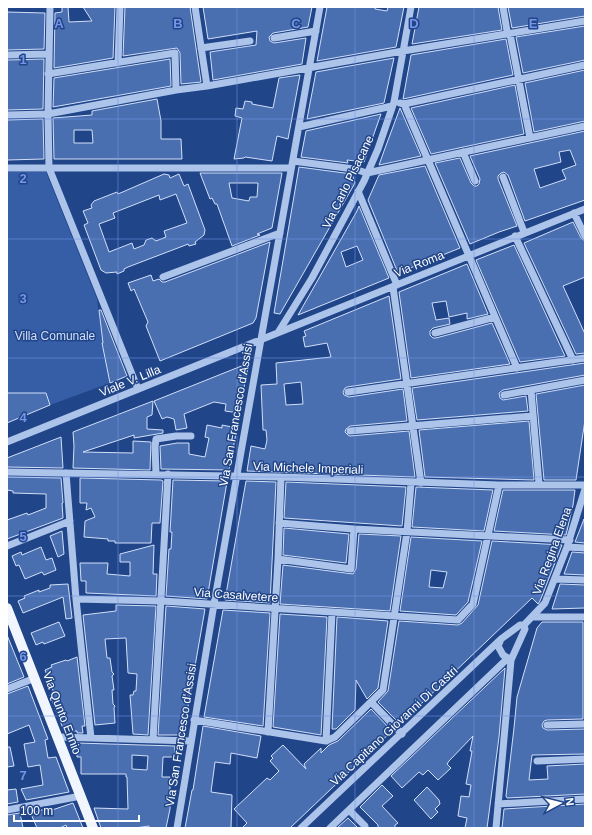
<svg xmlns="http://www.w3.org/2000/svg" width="592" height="835" viewBox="0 0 592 835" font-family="Arial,sans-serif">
<rect width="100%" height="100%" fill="#214589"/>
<path fill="#355ea6" d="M7,172H46L97,299L103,343L102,344L110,383L50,405L45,393H7Z"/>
<path fill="#4a6fb1" stroke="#d1dff8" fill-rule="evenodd" d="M62,7H68L69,22L92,21L83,7H115L113,58L54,68L55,13L62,12Z
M125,7H190L201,82L181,84L180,53L177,48L123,56Z
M203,7H312L308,27L273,33L269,37L270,41L274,43L306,38L302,64L213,80L210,52L256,45L257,31L208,39Z
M327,7H375V9L387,11L388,7H404L396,47L317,61Z
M419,7H498L502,30L412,44Z
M508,7H585V16L512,28Z
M7,12L45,13L44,49L7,50Z
M585,26V60L523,73L516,37Z
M506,39L513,75L403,99L411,55Z
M394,58L384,103L307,119L316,72Z
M44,59L43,109L7,110V60Z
M170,59L171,86L53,107L54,78Z
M585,70V121L534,132L525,83Z
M300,75L288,139L277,136L272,161L245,157L244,158L234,159L242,118L235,116L236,108L243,109L245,101L252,102V104L273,108L279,78Z
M515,85L524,134L431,154L411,108Z
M157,99L161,121V139H181L182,159H54L53,118L92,115V111ZM74,130H92L93,143H74Z
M400,108L421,156L379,165L384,151Z
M381,114L364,162L347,160L348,163L301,157L306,131Z
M43,119L44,159L7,160V120Z
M585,131V200L525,221L508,175L504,172L501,173L498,176V179L517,226L499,232L470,244L435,163L460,158L471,183L474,186H477L479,184L480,179L470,156ZM570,150L576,165L562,170L566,179L540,188L534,169L561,162L559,152Z
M425,166L460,248L398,273L368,200L379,175Z
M299,167L352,174L355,183L280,314L274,313Z
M200,173H282L272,228L257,234L260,235L232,246L217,204H215L212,198L210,199ZM229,183H258L257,197H250L249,201L232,198Z
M164,174L169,175L170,178L179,174L184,186L188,184L205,230L204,235L195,242L196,244L189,246L188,244L183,246L128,267L124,269V271L117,274V272L106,273L101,270L84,225L88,223L83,211L92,208L91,205L94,201L117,192L118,194ZM176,194L187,223L164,231L166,237L156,241L152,238L146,240L144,245L134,249L132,243L109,252L99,224L115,218L113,213L159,195L160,200Z
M359,206L389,278L298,315L357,211ZM357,246L363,260L346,267L341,252Z
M573,222L581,238L585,241V277L563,286L585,334V353L576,354L524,243Z
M270,242L256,318L253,323L160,361L146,326L148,322L134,289L131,291L128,283L151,275L153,281L159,279L162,282H165Z
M514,245L565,356L520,362L476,260Z
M467,264L488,314L467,319V313L449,317L446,301L432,303L436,320L449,318L450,324L433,328L430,331V335L433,338H436L492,323L510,364L411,378L399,292Z
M389,296L401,379L347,387L345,388L343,392L344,395L349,397L403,389L407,421L350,426L346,429L345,432L348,435L350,436L409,431L415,477L247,471L251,446L265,449L267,440L266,430H263L261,385L277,384L276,363L331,357L327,343L305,347L303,337L306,336L304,331ZM301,382L303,404L286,405L284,384Z
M99,310H101L127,376L110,383L102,343H103Z
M585,363V375L503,390L499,393L500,398L503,400L526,396L528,411L417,420L412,388Z
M244,365L248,367L239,413L225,411L226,404L214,402L184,414L187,428L176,430L174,419L167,417L162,419L154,401Z
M585,385V420L576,480H544L536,394Z
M7,393H46L50,405L7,423Z
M153,401L152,415L147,417V429L163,430V433L134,438V435L83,452L133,453V441L151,442L150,470L73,468L74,446L73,432Z
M529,421L534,480L425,477L419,430Z
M207,425L222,428V425L237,428L229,470L161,469L160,446L177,443H189V454L205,457L209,438L205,437Z
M61,437L63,468L7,467V458Z
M7,477L61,478L63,503H62L63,518L7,539V520L27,513L28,515L46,508V494L13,493V491L7,490Z
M80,478L161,480L163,481L160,523H152L151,543H115V541H108V539L84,537L85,521L95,517L91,508L86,510L87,503H80Z
M173,480L226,481L227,482L207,599L166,596L169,549H171L172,532H170Z
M246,481L276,482L270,603L225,600Z
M286,482L406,487L402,526L284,518Z
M416,487L493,490L484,531L412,527Z
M503,490H575L573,505L566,535L494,531Z
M584,519L585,543L575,542Z
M284,528L349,534L346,563L283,555Z
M62,531L64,554L58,557L50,536Z
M359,534L401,536L390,611L280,604L283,565L353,574L356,569Z
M411,537L482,541L468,602L456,615L400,611ZM431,570L447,572L443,588L429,587Z
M492,541L562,545L540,601L538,604L532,598L400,724L378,702L388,691L399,621L458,625L462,623L478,605Z
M154,545L153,574H157L156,596L86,593V581H81L80,563H108L107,574L130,576V562H120V554Z
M41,547L46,560L52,558L56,570L44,575L42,572L25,579L19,565L16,566L12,556L21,552L22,555Z
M572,552L585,553V575L564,574Z
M68,584L72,618L66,619L63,597L23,613L18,601L25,598L24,596L39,590V592L50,588V585Z
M560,584L585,585V608L552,609Z
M116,605L156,606L148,735L133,734L130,695H133L134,691H136L137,674L128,673L126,638L105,639L107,658H110L112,672L114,674L112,676L114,690H112L113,704L115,706L114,708L115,723L95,725L83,615L116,611Z
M166,606L205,609L183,735H158Z
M223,610L270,613L263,726L204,717Z
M280,614L327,617L321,735L273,727Z
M337,617L388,621L378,688L367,699L356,680L355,710L336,729H332Z
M59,622L65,636L44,644L43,642L36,645L31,633Z
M542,622H583V719L547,720L544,721L542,725L543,728L547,730L585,729V754L532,755L529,780L548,779L547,766L585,764V794L507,798L506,796L514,728L517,697L537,628Z
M7,635L24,677L7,684Z
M77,657L85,726H82L83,733H77V731H64L50,695L54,693L45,670L52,667L51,665L66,660L67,661Z
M505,668L499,737L487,828H465L467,818L458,816L461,796L469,797L471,785L466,784L471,757L472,751H470L473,736L449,761L447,764L451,768L438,780L428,770L423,775L419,772L402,788L391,776Z
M28,686L48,739L45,740L48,758L56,757L69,792L26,800L21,789L43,785L40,765L28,767L24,744L35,742L29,725L7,734V694Z
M371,709L392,731L290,828H242L247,823L234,809L267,778L270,780L279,771L270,761L273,758L271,756L283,745L306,769L304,764L321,748V753L329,745L338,741Z
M203,726L261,736L257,758L231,753L230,764L215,762L211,792L232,795L231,828H185L192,790H193Z
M77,743L175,746L174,757H163L162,777H170V809L166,828H149V826L135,828H101L94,808L128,809L127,777H126V774H81V757H77ZM132,755L148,756L147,770L132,769Z
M7,747H10L14,766L7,767Z
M382,785L393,796L382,806L398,823L395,825V828H378V825L360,807Z
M427,787L439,800L440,804L435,809L438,812L431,819L414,800Z
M16,789L18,802L7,804V790Z
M73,803L83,828H67L66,825L60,828H37L31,814L41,810H44L46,812Z
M585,804V828H502L504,809Z
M20,813L23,828H7V815Z
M348,818L358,828H337Z"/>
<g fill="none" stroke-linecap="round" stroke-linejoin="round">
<path stroke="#acc3ea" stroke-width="7" d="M50,7L48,114L49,168L138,389
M195,7L207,86
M503,7L507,31L510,34L530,138
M274,38L316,31
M201,48L250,41
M7,55L48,54
M118,63L120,7
M48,74L175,53L176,90
M400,103L404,104L585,65
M404,104L517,368
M7,115L48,114L176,90L207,86L403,51L585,21
M299,127L392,106
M463,152L475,181
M293,161L354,169L367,173L585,126
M7,168H291
M503,177L524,232
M358,191L397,285
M574,213L585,236
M515,236L573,360
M163,277L280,233
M393,287L421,483
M279,331L312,278L364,181L378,149L394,102L411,7
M435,333L495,317
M531,390L539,484
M348,392L585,358
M504,395L585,380
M350,431L533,416
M7,442L585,209
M7,472L281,477L499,485H585
M66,473L76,599L91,738
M156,474L155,447L156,439L176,436H191
M279,523L354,529L570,540
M7,546L70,521
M567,547L585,548
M278,559L351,569L354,529
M555,579L585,580
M76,599L162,601L458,620L473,604L499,485
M533,617H585
M520,625H524L525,629L511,660L503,655L498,646L501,639Z
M524,625L545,603L567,547L585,489
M7,689L35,678
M371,702L402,734
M194,720L326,741L335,737L383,690L407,532L411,483
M547,725L585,724
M268,732L278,559L281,477
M58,737L191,741
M153,740L168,474
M326,741L332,612
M537,761L585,759
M498,804L585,799
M7,810L81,796
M349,810L365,826V828
M177,828L214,604L320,7
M301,828L501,639
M330,828L508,658
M496,828L511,660"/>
<path stroke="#f1f5fe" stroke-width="10" d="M7,608L93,828"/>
</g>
<path fill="none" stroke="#7795e8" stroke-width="1" stroke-opacity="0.55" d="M118,7V828M237,7V828M355,7V828M474,7V828M7,119H585M7,239H585M7,358H585M7,477H585M7,596H585M7,716H585"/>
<g text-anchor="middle" stroke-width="3" stroke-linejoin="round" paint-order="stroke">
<g font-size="12" fill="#fff" stroke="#214589">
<text transform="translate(348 182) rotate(-64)" y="4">Via Carlo Pisacane</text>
<text transform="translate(419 264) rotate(-22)" y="4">Via Roma</text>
<text transform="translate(130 381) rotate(-22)" y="4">Viale V. Lilla</text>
<text transform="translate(236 415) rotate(-80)" y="4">Via San Francesco d'Assisi</text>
<text transform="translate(308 468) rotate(2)" y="4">Via Michele Imperiali</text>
<text transform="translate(552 551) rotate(-70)" y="4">Via Regina Elena</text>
<text transform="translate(236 595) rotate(4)" y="4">Via Casalvetere</text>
<text transform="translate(62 713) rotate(69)" y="4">Via Qunto Ennio</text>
<text transform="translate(394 726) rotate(-43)" y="4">Via Capitano Giovanni Di Castri</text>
<text transform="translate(181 735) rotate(-81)" y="4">Via San Francesco d'Assisi</text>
</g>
<g font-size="12" fill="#d1dff8" stroke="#214589">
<text x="55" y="340">Villa Comunale</text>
</g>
</g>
<g font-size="13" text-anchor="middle" font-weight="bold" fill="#7795e8" stroke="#214589" stroke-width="3" stroke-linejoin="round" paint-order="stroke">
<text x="59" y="28">A</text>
<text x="178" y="28">B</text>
<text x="296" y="28">C</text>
<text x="414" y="28">D</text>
<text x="533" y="28">E</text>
<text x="23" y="64">1</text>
<text x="23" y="183">2</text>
<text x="23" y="303">3</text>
<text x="23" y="422">4</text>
<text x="23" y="541">5</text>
<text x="23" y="661">6</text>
<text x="23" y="780">7</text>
</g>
<rect width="592" height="835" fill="none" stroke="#ffffff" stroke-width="16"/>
<g transform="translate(560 803) rotate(83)" stroke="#214589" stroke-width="3" paint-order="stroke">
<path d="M0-3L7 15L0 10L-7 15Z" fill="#ffffff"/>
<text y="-6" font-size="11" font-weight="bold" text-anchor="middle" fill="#ffffff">N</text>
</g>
<path d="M14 815v6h125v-6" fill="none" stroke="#ffffff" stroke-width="2"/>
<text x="20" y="815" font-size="12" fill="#ffffff" stroke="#214589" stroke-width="3" paint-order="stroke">100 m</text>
</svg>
